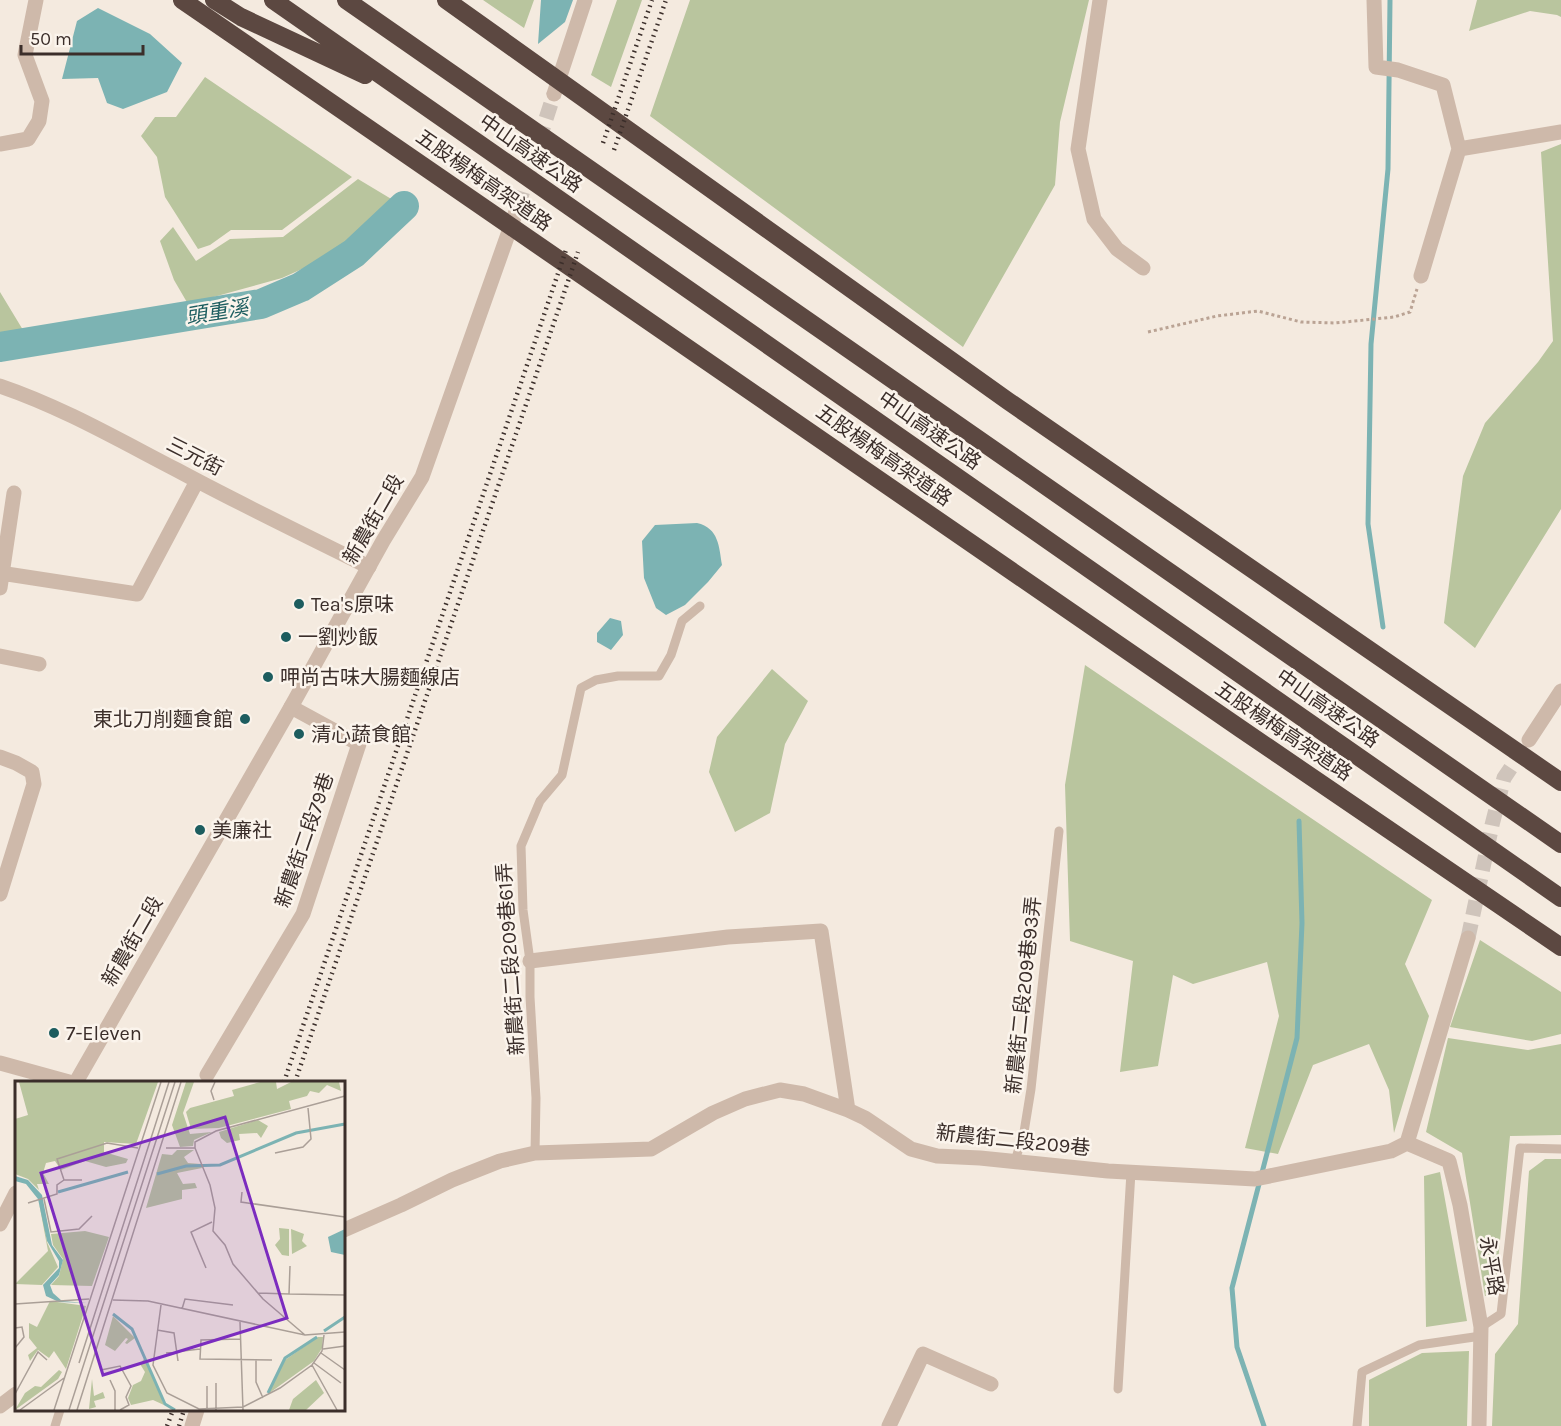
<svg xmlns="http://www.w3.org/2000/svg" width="1561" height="1426" viewBox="0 0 1561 1426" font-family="Karla,'Noto Sans TC',sans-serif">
<rect width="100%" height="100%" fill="#f4eadf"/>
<path fill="#b9c59e" d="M483,0H534L524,28Z
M617,0H642L611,87L591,75Z
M690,0H1089L1060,122L1055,185L963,347L650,116Z
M1477,0H1561V17L1557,15L1530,11L1469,31Z
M205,77L352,177L282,230H231L210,245L198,249L165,197L157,157L141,136L155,117H176Z
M1561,144V509L1475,648L1444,623L1463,476L1485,423L1538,362L1553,341L1541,152Z
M358,179L393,200L333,255L282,278L188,304L174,280L160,241L173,227L196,261L230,239L283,237Z
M0,292L23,330L0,334Z
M1085,665L1432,900L1405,964L1429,1016L1394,1133L1389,1090L1369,1044L1313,1065L1278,1154L1245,1148L1279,1016L1267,962L1193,984L1173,975L1158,1066L1120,1072L1133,961L1070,941L1065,785Z
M772,669L808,701L785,744L770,813L735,832L709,772L717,737Z
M1480,940L1561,992V1034L1532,1041L1450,1027Z
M1448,1038L1528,1050L1561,1044V1135L1510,1136L1495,1293L1485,1296L1462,1153L1426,1132Z
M1545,1159H1561V1426H1492L1495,1354L1518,1324L1529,1171Z
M1440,1172L1467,1321L1426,1327L1424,1176Z
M1469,1351L1467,1426H1369V1380L1422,1353Z"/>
<path fill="#7cb3b3" d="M541,0H573L565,22L538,44Z
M98,8L150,34L182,63L167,92L123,109L107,103L98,78L62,79L77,21Z
M697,523C719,528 719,547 722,565L708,582L685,605L666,615L656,608L644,578L642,541L655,525Z
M610,618L621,621L623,635L611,650L597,642V633Z"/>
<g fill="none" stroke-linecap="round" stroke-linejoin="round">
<path stroke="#7cb3b3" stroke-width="5" d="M1383,627L1368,524L1371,344L1388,169L1390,0
M1264,1426L1237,1347L1232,1288L1297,1038L1302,923L1299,821"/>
<path stroke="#7cb3b3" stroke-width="30" d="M0,347L261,304L301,287L354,253L404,206"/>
<path stroke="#cfc4bb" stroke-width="15" stroke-dasharray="15 8" stroke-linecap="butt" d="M1468,938L1492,825L1504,778L1526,745"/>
<path stroke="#cfc4bb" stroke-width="15" stroke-dasharray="15 8" stroke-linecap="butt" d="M518,206L554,94"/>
<path stroke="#baa394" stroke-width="3" stroke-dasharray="3 3" stroke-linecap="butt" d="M1148,332L1217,316L1258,311L1301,322L1335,323L1394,317L1410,312L1417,289"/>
<path stroke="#ceb9aa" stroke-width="9" d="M535,1153L536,1098L530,997V961L523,910L521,846L540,801L562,775L581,688L596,680L618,676H659L671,655L682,621L700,606
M1015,1161L1024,1132L1031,1089L1059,831
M1481,1327L1501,1314L1520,1148L1561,1149
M1118,1389L1131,1172
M55,1426L60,1410
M1357,1426L1362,1372L1419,1345L1481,1336"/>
<path stroke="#ceb9aa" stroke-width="15" d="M1100,0L1078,149L1094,219L1117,249L1143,268
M1374,0L1376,67L1398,70L1443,85L1459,149
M0,144L28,139L39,121L42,101L25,55L36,0
M1421,276L1459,149L1561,132
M0,386C62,407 119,440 177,470C240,504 305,535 369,567
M0,573L137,594L197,481
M0,588L14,493
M0,656L39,664
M1529,740L1561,691
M0,757L16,763L32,772L34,784L0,894
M530,961L728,937L821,931L848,1110
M207,1075L303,914L359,744L291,707
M1407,1143L1449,1161L1460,1205L1481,1327L1479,1426
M1407,1143L1468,938
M344,1230L401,1205L452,1180L500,1161L535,1153L651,1149L713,1113L745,1099L780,1090L804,1094L848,1110L865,1118L911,1149L937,1156L980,1158L1108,1171L1255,1179L1391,1151L1407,1143
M0,1406L16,1394
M192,1426L197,1410
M889,1426L923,1354L991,1384"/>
<path stroke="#ceb9aa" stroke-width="15" d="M554,94L585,0
M0,1063L69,1082
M76,1082L291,707L383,541L422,477L518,206
M0,1224L16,1193"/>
<path stroke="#5c4841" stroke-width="18" d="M182,0L1241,729L1561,947
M214,0L241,17L365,75
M273,0L1561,898
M346,0L1561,844
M446,0L1008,401L1561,782"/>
<path stroke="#3b2e2a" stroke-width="4.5" stroke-dasharray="1.5 4.5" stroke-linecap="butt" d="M603,143L652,0
M614,150L666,0
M284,1082L567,247
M295,1082L578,252
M167,1426L173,1410
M179,1426L184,1410"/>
</g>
<g fill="#1d5d5f" stroke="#fbf4ec" stroke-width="2">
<circle cx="299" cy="604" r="6"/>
<circle cx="286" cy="637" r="6"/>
<circle cx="268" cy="677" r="6"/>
<circle cx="245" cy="719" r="6"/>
<circle cx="299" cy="734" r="6"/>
<circle cx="200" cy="830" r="6"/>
<circle cx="54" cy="1033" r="6"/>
</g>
<g text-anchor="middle" stroke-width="5" stroke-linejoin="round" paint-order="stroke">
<g font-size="20" fill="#3b2e2a" stroke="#fbf4ec">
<text transform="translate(531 153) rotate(35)" y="7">中山高速公路</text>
<text transform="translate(484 180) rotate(35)" y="7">五股楊梅高架道路</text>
<text transform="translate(930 430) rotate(35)" y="7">中山高速公路</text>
<text transform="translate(884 455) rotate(35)" y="7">五股楊梅高架道路</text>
<text transform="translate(195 456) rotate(27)" y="7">三元街</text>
<text transform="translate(373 519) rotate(-60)" y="7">新農街二段</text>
<text transform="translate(1328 708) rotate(35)" y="7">中山高速公路</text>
<text transform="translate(1284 731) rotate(34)" y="7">五股楊梅高架道路</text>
<text transform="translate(304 840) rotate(-71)" y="7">新農街二段79巷</text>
<text transform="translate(132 941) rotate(-60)" y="7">新農街二段</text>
<text transform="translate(510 959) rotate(-94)" y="7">新農街二段209巷61弄</text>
<text transform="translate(1023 995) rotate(-84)" y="7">新農街二段209巷93弄</text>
<text transform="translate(1013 1140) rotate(6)" y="7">新農街二段209巷</text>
<text transform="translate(1492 1266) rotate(80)" y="7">永平路</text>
</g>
<g font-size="20" fill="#3b2e2a" stroke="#fbf4ec" text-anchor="start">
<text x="311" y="611">Tea's原味</text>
<text x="298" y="644">一劉炒飯</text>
<text x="280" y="684">呷尚古味大腸麵線店</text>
<text x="233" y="726" text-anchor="end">東北刀削麵食館</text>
<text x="311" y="741">清心蔬食館</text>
<text x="212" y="837">美廉社</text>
<text x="66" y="1040">7-Eleven</text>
</g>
<g font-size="21" font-style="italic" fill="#1d5d5f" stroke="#fbf4ec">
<text transform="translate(217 312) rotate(-9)" y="7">頭重溪</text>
</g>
</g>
<g transform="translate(15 1081)">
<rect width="330" height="330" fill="#f4eadf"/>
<path d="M4,1H143L121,63L89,61V71L113,78L111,82L91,86L70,80L46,89L40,80L31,82L28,92L34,103H22L24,109L13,98L0,93V38L13,34ZM171,1H179L168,32L175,53L197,51L179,59L178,65L165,66L157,44ZM245,1H261L262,8L276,1H324L326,10L312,4L304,12L295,10L292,15L274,20L276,28L204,47L176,48L171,31L175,27L219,15L217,9ZM243,39L253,45L246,57L242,52L224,53L225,59L212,62L206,57L204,51ZM162,69H179L169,76L173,82L186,83L187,87L162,92L168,103L180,102L182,107L167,109V118L131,127L147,73L157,74ZM24,122L29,141L32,161L43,186L27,204L0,203L33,170ZM264,147L274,148V175L267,174L260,164L265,158ZM276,148L289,153L287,160L292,165L277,173ZM70,150L94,156L77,205L36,204L44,195L48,178L38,164L36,153ZM35,220L71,225L51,288L39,270L34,277L23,269L15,280L13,274L22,267L14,257V242L22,246ZM98,235L120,257L112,263L110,262L113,258L111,257L100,270L90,264ZM303,256H308L307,267L299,280L253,313L270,279ZM129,278L137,292L149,324L138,319L116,324L113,317L118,304L126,300L130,291L125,283ZM44,289L47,291L43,298L0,329L10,312L20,305L26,306ZM77,298L79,315L88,311L90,317L79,320L81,326L74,328ZM301,299L309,312L291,329H274L278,318Z" fill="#b9c59e"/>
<path d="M0,95L13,99L27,114L37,164L48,179L44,194L35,204L38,212L47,220L72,222L44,221L31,215L28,204L44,187V180L32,160L23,118L11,103L0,100ZM330,148V174L316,171L313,156Z" fill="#7cb3b3"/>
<path fill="none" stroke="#7cb3b3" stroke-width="3" d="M142,93L171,85L205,84L281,52L330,43M43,111L113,91M98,233L117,248L150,323L160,329M309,250L330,236M253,312L270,277L302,256"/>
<path fill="none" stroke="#aa9f97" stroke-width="1.5" d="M199,19L196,10L200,1M151,67H180M180,67L195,104L200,127L198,150L210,164L218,183L248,218L290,254M180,67V61L201,50L330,15M260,72L288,66L296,58L293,27M67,99H49L42,78L92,62L123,67M227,111L226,121L330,136M29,118L36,151L64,148L77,135M13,122L42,113V104L49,99M191,187L176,151L197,141M243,212L274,213L275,185M274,213L330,214M98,219L133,220L290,254L330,251M0,223L74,218M146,224L138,284L152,312L184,328L228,326L265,307L297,284L307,270L309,254M167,228L170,218L218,224M225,241L228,329M0,247L7,246L9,256L0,267M142,249L159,252L163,280M225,258L186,259L185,278L257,279M308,268L330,265M151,272L185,268M306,272L330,289M241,279V301L248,317M64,282L154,1M299,282L326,302M297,284L322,329M86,289L105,285L116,305L111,316L114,324L105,329M95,299L100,310V329M201,302V329M192,305V328M0,313L23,271L32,279M5,329L49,297M39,329L146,1M54,329L160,1M62,329L166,1"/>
<path fill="#7b2cbf" fill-opacity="0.15" stroke="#7b2cbf" stroke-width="3" d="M210,36L272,237L88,294L26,92Z"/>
<rect width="330" height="330" fill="none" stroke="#3b2e2a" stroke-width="3"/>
</g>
<path d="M21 45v9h122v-9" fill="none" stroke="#3b2e2a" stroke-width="3"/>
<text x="30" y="45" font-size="18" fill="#3b2e2a" stroke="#fbf4ec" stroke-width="4.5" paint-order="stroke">50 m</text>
</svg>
